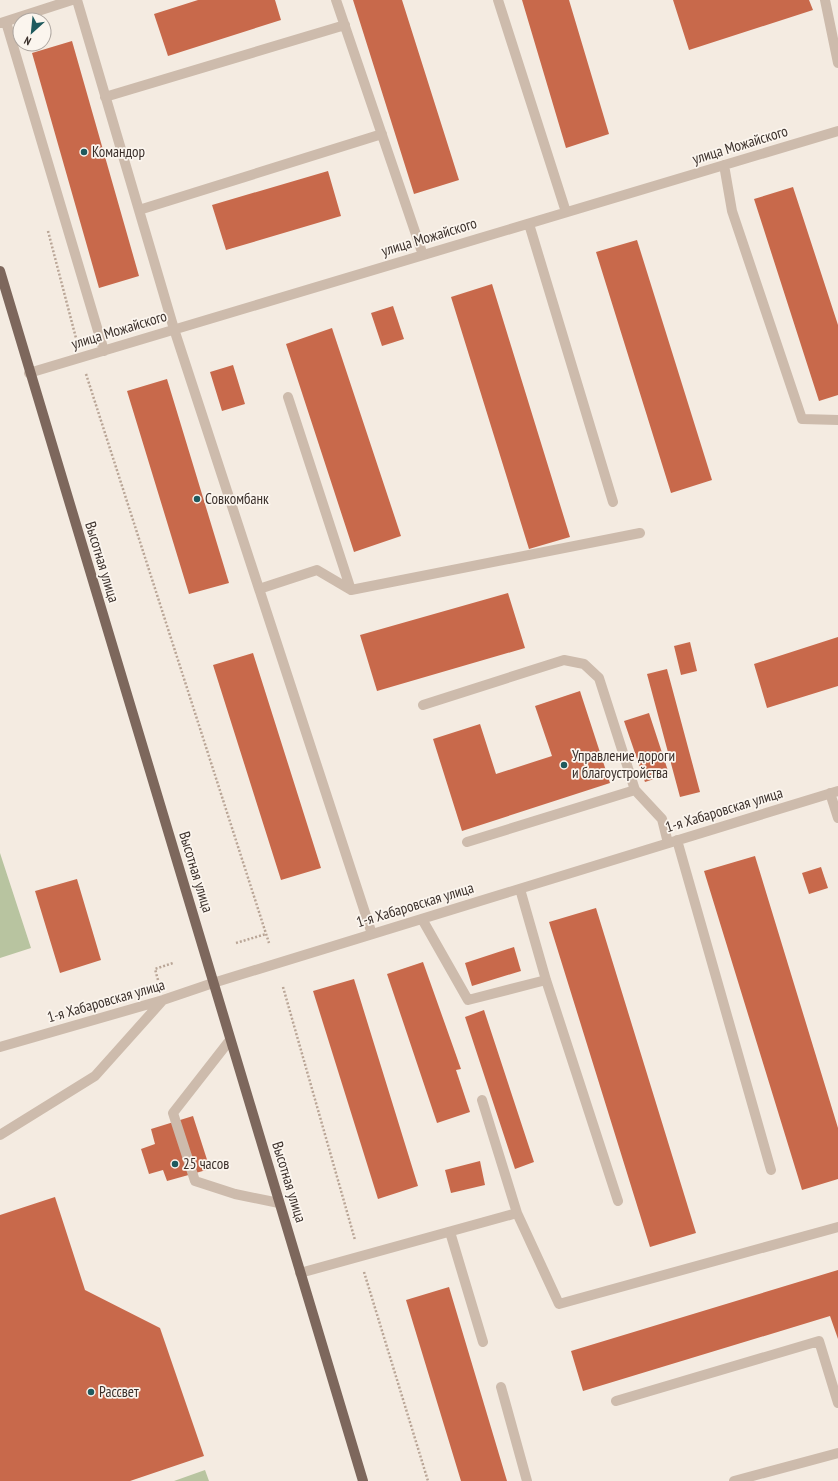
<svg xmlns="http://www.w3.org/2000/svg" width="838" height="1481" viewBox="0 0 838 1481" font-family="'PT Sans Narrow',sans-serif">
<rect width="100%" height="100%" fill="#f4ebe1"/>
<path fill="#b8c4a0" d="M0,853L31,948L0,958Z
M205,1470L209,1481H174Z"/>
<path fill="#c8694b" d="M198,0H275L281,20L168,56L154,14Z
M353,0H402L459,180L414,194Z
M522,0H569L609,134L566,148Z
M673,0H809L813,10L689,50Z
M72,41L139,276L99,288L32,53Z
M328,171L341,216L226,250L212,205Z
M793,187L838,325V395L819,401L754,199Z
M637,240L712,480L671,493L596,252Z
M492,284L570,537L529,549L451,297Z
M393,306L404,339L382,346L371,313Z
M332,328L401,536L354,552L286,344Z
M233,365L245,404L222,411L210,372Z
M167,379L229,583L189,594L127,391Z
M508,593L525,648L377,691L360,635Z
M838,637V686L767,708L754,664Z
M690,642L697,671L681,675L674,646Z
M253,653L321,868L281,880L213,665Z
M667,669L700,792L680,797L647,674Z
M580,691L610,783L462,831L433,739L480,724L496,774L552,756L535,706Z
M649,713L669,774L645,782L624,721Z
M755,856L838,1128V1179L802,1190L704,871Z
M821,867L828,888L809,894L802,873Z
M77,879L101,960L60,973L35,891Z
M596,908L696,1233L650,1247L549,922Z
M514,947L521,971L472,986L465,963Z
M423,962L461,1069L456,1070L470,1112L437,1123L387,974Z
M354,979L418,1186L378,1199L313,991Z
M484,1010L534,1162L515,1169L465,1017Z
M193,1116L210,1169L167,1181L163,1170L149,1174L141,1149L155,1144L151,1129Z
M480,1161L485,1185L451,1193L445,1170Z
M55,1197L85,1290L160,1328L204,1456L130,1481H0V1215Z
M838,1270V1339L830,1316L583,1391L571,1351Z
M449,1287L507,1481H461L406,1300Z"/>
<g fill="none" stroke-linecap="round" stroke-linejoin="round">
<path stroke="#b9a596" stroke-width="2.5" stroke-dasharray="2 2" stroke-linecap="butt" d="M48,231L77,342
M86,374L269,943
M236,943L266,934
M158,980L155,969L173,963
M283,987L355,1240
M364,1272L428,1481"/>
<path stroke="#cdbbac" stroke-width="10" d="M77,0L174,329L372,934
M336,0L423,255
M498,0L566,212
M825,0L838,63
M6,22L104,351
M1,23L72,0
M105,97L345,25
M724,165L732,211L802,419L838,420
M139,210L382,134
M529,224L613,502
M29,373L838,131
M288,397L351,590
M259,589L317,570L351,590L640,533
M423,705L564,660L584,664L599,678L635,790L662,819L668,843
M830,793L838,818
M677,840L771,1170
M467,842L635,790
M520,889L546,980L618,1201
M422,919L468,1000L546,980
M230,1040L173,1113L195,1181L235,1194L279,1203
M0,1047L163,1000L213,983L838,791
M0,1135L95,1076L163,1000
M517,1213L559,1304L838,1227
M450,1232L483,1342
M300,1273L517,1213L482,1100
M501,1387L527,1481
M616,1401L819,1341L838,1403
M734,1481L838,1453"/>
<path stroke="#7d675c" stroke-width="10" d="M0,271L363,1481"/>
</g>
<g fill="#1f5a5e" stroke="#fbf5ee" stroke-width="1.5">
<circle cx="84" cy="152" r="4"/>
<circle cx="197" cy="499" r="4"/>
<circle cx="564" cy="765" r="4"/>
<circle cx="175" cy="1164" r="4"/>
<circle cx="91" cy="1392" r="4"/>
</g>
<g text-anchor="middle" stroke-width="3.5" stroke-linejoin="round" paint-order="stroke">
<g font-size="15" fill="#3b302b" stroke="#fbf5ee">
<text transform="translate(740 145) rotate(-17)" y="5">улица Можайского</text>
<text transform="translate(429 237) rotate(-17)" y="5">улица Можайского</text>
<text transform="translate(119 330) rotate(-17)" y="5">улица Можайского</text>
<text transform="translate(102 562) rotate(73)" y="5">Высотная улица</text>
<text transform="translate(724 810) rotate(-17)" y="5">1-я Хабаровская улица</text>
<text transform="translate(196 872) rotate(73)" y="5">Высотная улица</text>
<text transform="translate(415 905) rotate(-17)" y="5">1-я Хабаровская улица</text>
<text transform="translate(106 1001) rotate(-16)" y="5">1-я Хабаровская улица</text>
<text transform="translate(289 1182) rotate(73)" y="5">Высотная улица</text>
</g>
<g font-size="15" fill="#3b302b" stroke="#fbf5ee" text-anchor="start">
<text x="92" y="157">Командор</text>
<text x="205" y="504">Совкомбанк</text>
<text x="572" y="761">Управление дороги<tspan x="572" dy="17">и благоустройства</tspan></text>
<text x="183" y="1169">25 часов</text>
<text x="99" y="1397">Рассвет</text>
</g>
</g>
<g transform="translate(32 32) rotate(207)"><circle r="19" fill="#fbf5ee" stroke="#aea6a0"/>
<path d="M0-3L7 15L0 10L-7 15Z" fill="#1f5a5e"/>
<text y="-6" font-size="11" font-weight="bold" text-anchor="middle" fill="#3b302b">N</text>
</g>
</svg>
